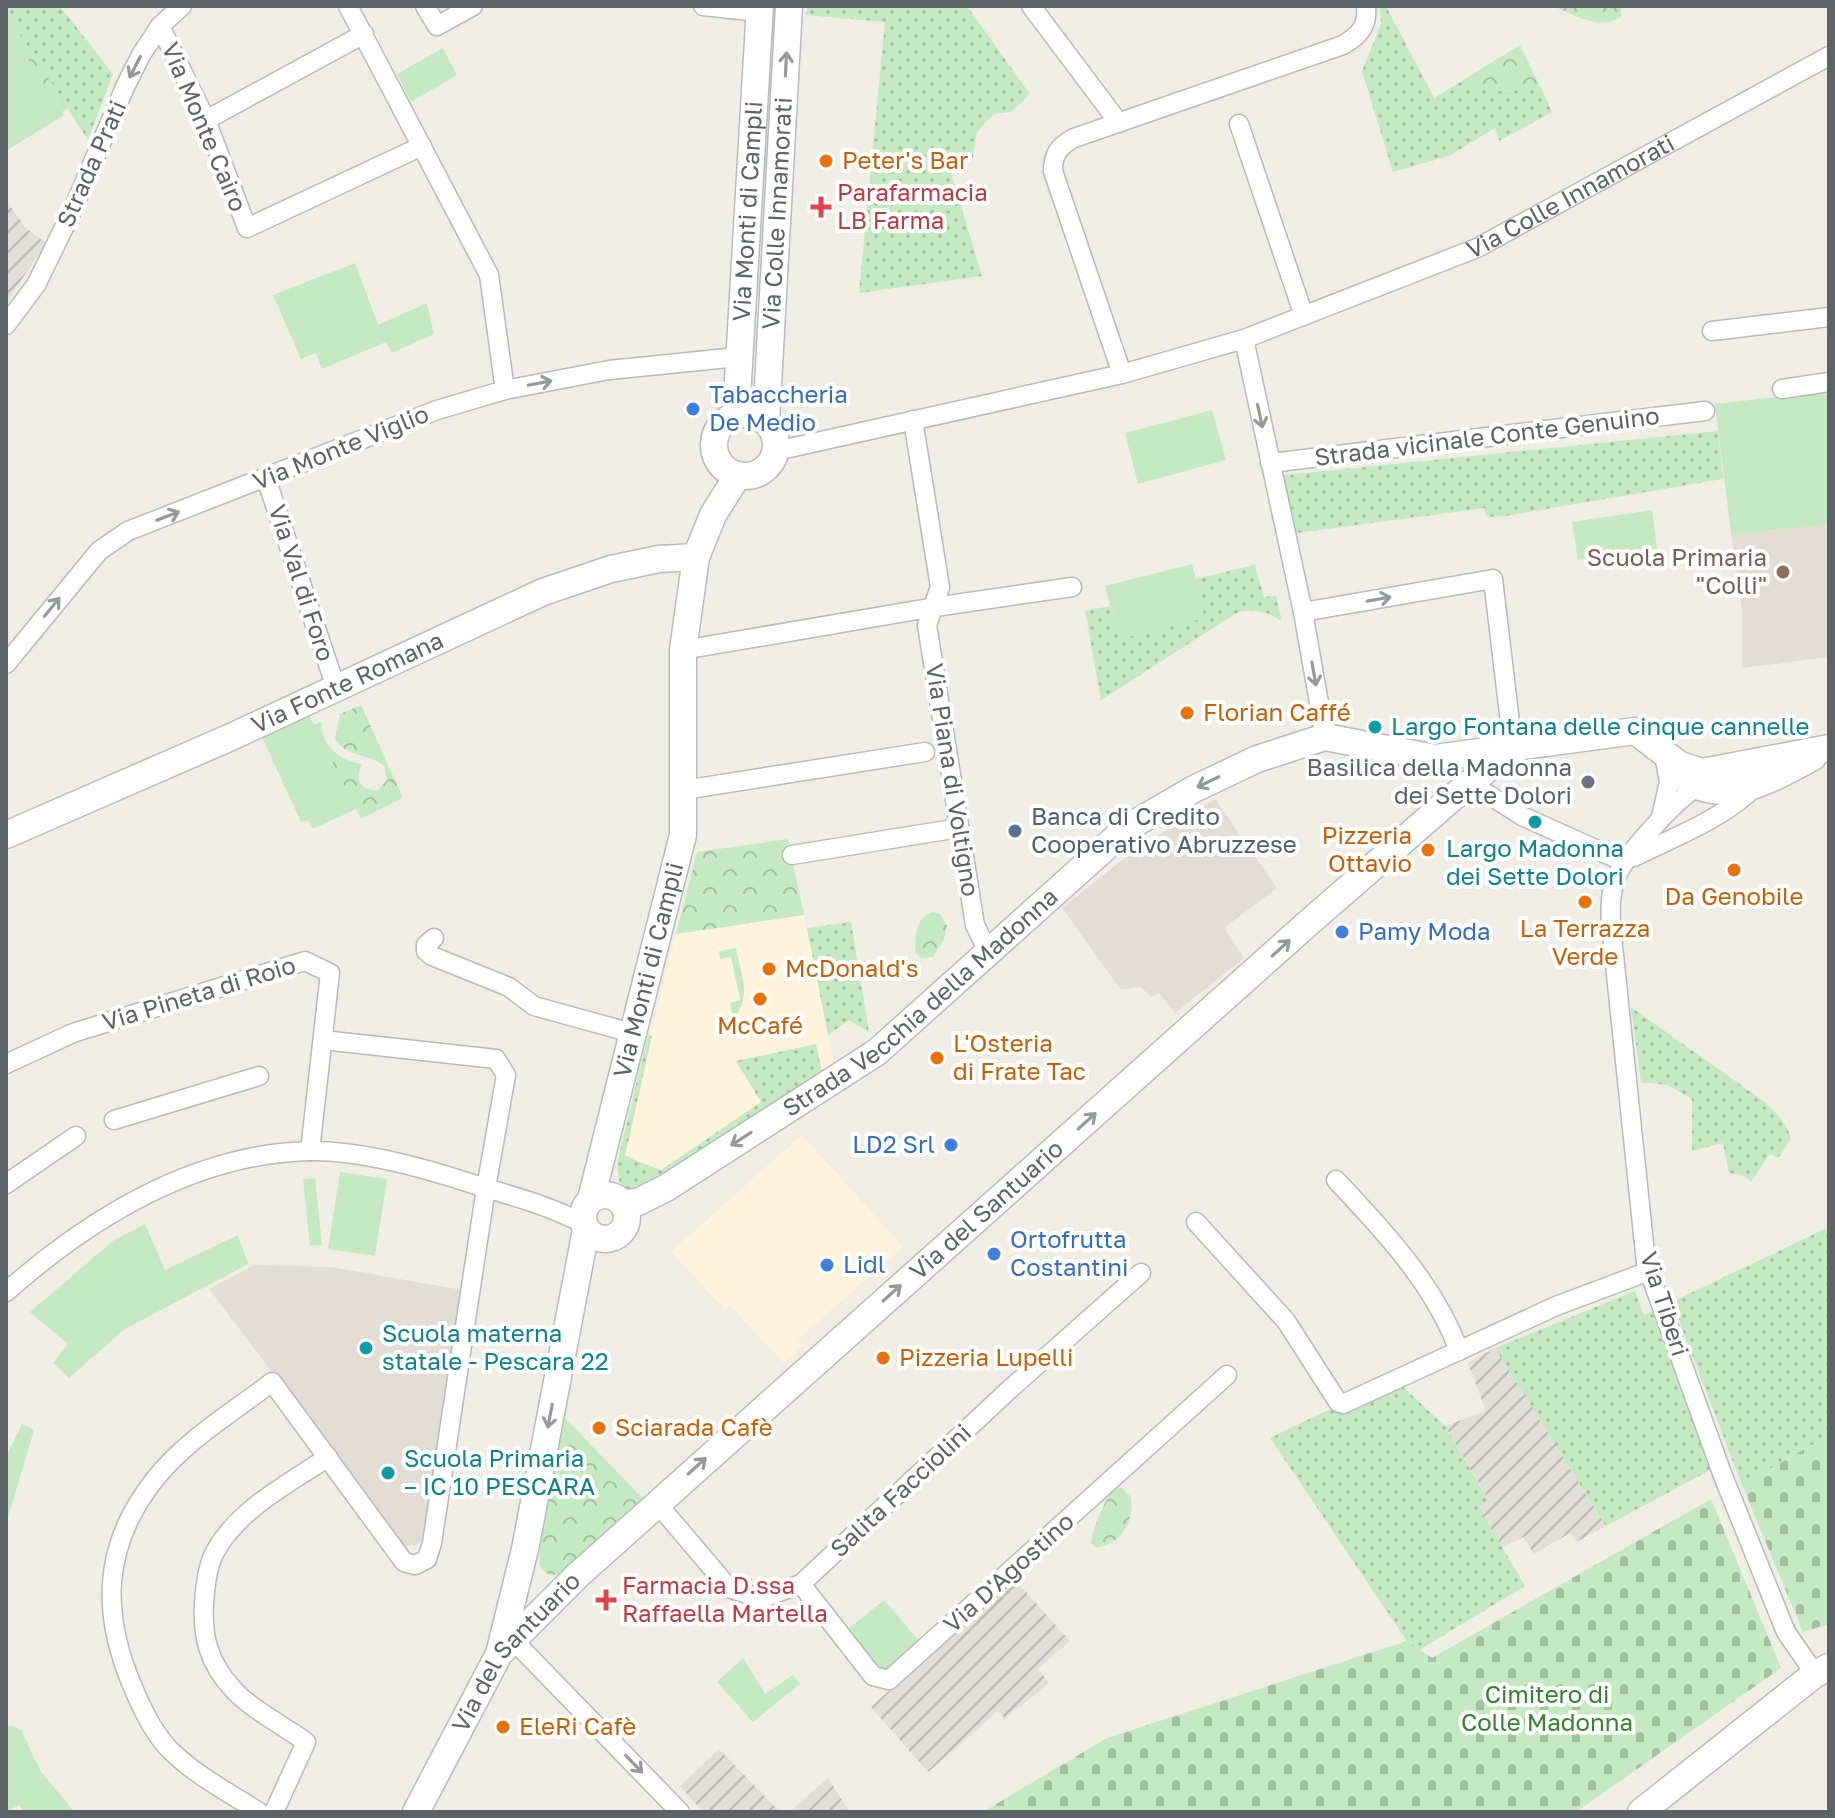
<svg xmlns="http://www.w3.org/2000/svg" width="1835" height="1818" viewBox="0 0 1835 1818" font-family="'Golos Text',sans-serif">
<defs>
<pattern id="industrial-furrows" width="10" height="10" patternUnits="userSpaceOnUse" patternTransform="scale(2)"><rect width="10" height="10" fill="#e1dfda"/><path d="M-1 1l2-2M0 10L10 0M9 11l2-2" fill="none" stroke="#bab8b5"/></pattern>
<pattern id="grass-dots" width="8" height="8" patternUnits="userSpaceOnUse" patternTransform="scale(2)"><rect width="8" height="8" fill="#c5e9c1"/><path d="M2 2h.1M6 6h.1" fill="none" stroke="#a3c0a1" stroke-width="1.8" stroke-linecap="round"/></pattern>
<pattern id="forest-crowns" width="20" height="18" patternUnits="userSpaceOnUse" patternTransform="scale(2)"><rect width="20" height="18" fill="#c5e9c1"/><path d="M2 6a3 3 0 1 1 6 0M12 15a3 3 0 1 1 6 0" fill="none" stroke="#a3c0a1"/></pattern>
<pattern id="cemetery-stones" width="16" height="16" patternUnits="userSpaceOnUse" patternTransform="scale(2)"><rect width="16" height="16" fill="#c5e9c1"/><path d="M2 7V4a2 2 0 0 1 4 0v3zM10 15v-3a2 2 0 0 1 4 0v3z" fill="#a3c0a1"/></pattern>
</defs>
<rect width="100%" height="100%" fill="#f0ede5"/>
<path fill="#fff3db" d="M804,915L834,1064L647,1191L624,1187L616,1174L617,1164L676,934Z
M802,1135L903,1247L798,1339L803,1345L784,1363L730,1306L725,1309L671,1252Z"/>
<path fill="url(#industrial-furrows)" d="M6,200L26,228L46,243L6,303Z
M1495,1348L1606,1526L1576,1542L1570,1533L1534,1554L1523,1537L1502,1548L1477,1506L1488,1499L1445,1426L1486,1411L1468,1363Z
M1013,1578L1070,1641L1038,1669L1049,1683L1005,1719L998,1711L928,1772L871,1707Z
M719,1749L780,1812H703L680,1786Z
M828,1778L850,1812H790L797,1805Z"/>
<path fill="#e2ded6" d="M1829,525V657L1742,668V611L1731,534Z
M1215,799L1277,888L1224,928L1244,958L1175,1013L1159,993L1151,997L1141,987L1121,990L1062,908L1135,850Z
M254,1265L331,1267L462,1290L425,1537L416,1545L404,1546L209,1289Z"/>
<path fill="url(#grass-dots)" d="M6,6H60L113,74L88,140L6,13Z
M808,6H967L1030,94L1011,112L994,114L977,132L973,158L951,173L982,276L859,293L885,22L805,15Z
M1380,6H1386L1434,98L1460,82C1482,93 1516,93 1540,86L1552,112L1499,141L1495,128L1449,156L1393,172L1362,71L1381,24Z
M1718,431L1723,479L1505,516L1486,517L1485,508L1290,534L1276,476Z
M1255,565L1264,597L1276,596L1282,621C1266,612 1255,608 1238,612L1101,700L1085,611L1110,606L1119,639L1204,618L1195,579Z
M851,922L869,1032L849,1020L828,1035L807,928Z
M1631,1007L1762,1100C1775,1112 1787,1122 1791,1139L1778,1158L1770,1154L1751,1182L1743,1175L1729,1173L1723,1143L1692,1151V1099L1668,1085L1641,1082Z
M648,1035L652,1036L625,1156L661,1170L761,1102L736,1061L816,1044L822,1072L647,1191L627,1190L619,1181L617,1164Z
M1829,1227V1435L1742,1485L1672,1302Z
M1635,1291L1644,1315L1655,1310L1714,1468L1606,1526L1495,1348Z
M1402,1386L1445,1426L1488,1500L1478,1506L1525,1586L1419,1650L1407,1641L1270,1438L1328,1410Z"/>
<path fill="url(#forest-crowns)" d="M1552,6H1621V17C1597,31 1577,15 1552,6Z
M6,13L68,108L62,112L6,26Z
M1520,45L1540,86C1516,93 1482,93 1460,82Z
M361,705L403,798L361,819L313,725L322,722C319,745 341,761 362,764C354,778 360,792 378,790L387,780L384,766C369,753 347,758 335,739L340,714Z
M788,839L804,915L676,934L697,852Z
M933,912L940,914L947,926L944,939L933,957L921,958L915,953C916,936 914,918 933,912Z
M565,1418L645,1501L563,1574L549,1575L540,1567V1534Z
M1115,1488H1122L1131,1497C1135,1521 1121,1545 1096,1547L1091,1543C1092,1531 1106,1496 1115,1488Z"/>
<path fill="url(#cemetery-stones)" d="M1829,1435V1624L1803,1632L1742,1485Z
M1711,1499L1781,1668L1576,1812H983L1107,1738L1407,1641L1432,1658Z"/>
<path fill="#c5e9c1" d="M6,26L64,115L6,151Z
M443,48L457,75L411,102L397,74Z
M355,263L378,325L427,303L434,334L392,353L386,342L322,369L316,353L301,359L273,295Z
M1829,391V525L1731,534L1715,404Z
M1212,410L1226,460L1138,484L1125,433Z
M1652,510L1657,549L1578,560L1572,522Z
M1192,564L1205,618L1119,639L1105,586Z
M309,715L356,809L313,829L308,820L301,822L262,737Z
M736,948C738,962 745,979 744,993C744,1012 724,1019 750,1037L735,1030L730,1003L740,1000L731,957L720,959L719,951Z
M340,1172L387,1179L375,1256L328,1249Z
M315,1178L322,1245L310,1246L303,1179Z
M145,1224L165,1270L238,1235L248,1264L125,1329L69,1378L53,1363L68,1344L30,1312L113,1241Z
M22,1424L34,1430L6,1524V1457Z
M884,1600L920,1642L889,1670H879L847,1630Z
M743,1658L765,1694L793,1675L800,1684L753,1722L717,1682Z
M6,1726H13L21,1730L41,1772L75,1812H25L19,1805L6,1812Z"/>
<g fill="none" stroke-linecap="round" stroke-linejoin="round">
<defs>
<g id="street">
<path d="M348,6L489,275L505,390"/>
<path d="M425,6L437,26L473,6"/>
<path d="M703,6L759,12"/>
<path d="M1031,6L1119,123"/>
<path d="M160,26L206,120L247,228L422,146"/>
<path d="M206,120L364,34"/>
<path d="M1239,124L1304,316"/>
<path d="M6,325L36,285L74,207L125,87L141,55L160,26L182,6"/>
<path d="M1712,331L1829,317"/>
<path d="M1244,339L1303,612L1325,737"/>
<path d="M1122,374L1053,171C1053,154 1059,146 1074,138L1343,45C1360,35 1368,26 1366,6"/>
<path d="M1782,389L1829,382"/>
<path d="M913,420L940,587L927,625L975,925L988,952"/>
<path id="s1" d="M776,451L1122,374L1244,339L1477,248L1829,56"/>
<path d="M1270,463L1705,411"/>
<path d="M266,478L336,688"/>
<path d="M1303,612L1493,579L1513,748"/>
<path d="M683,650L935,607L1072,587"/>
<path d="M6,664L99,551L128,531L437,410L505,390L609,370L738,357"/>
<path d="M1470,783L1522,816L1624,862"/>
<path d="M1698,786C1676,800 1624,855 1615,880C1609,898 1610,917 1612,936L1646,1263L1723,1476L1786,1632L1815,1674"/>
<path d="M684,790L925,752"/>
<path d="M1661,817L1669,782L1665,760"/>
<path d="M792,855L959,828"/>
<path d="M1634,857C1676,836 1721,820 1755,787"/>
<path d="M434,938L426,945V951L432,956L509,987L534,1006L632,1033"/>
<path d="M6,1064L73,1033L305,961L330,973L310,1151"/>
<path d="M114,1120L259,1076"/>
<path d="M1336,1180C1384,1231 1435,1285 1459,1351"/>
<path d="M6,1184L76,1136"/>
<path d="M1196,1222L1286,1321L1338,1402L1343,1404L1556,1306L1649,1271"/>
<path d="M6,1292C90,1218 194,1154 309,1151C359,1150 428,1169 476,1185C513,1196 550,1206 584,1224"/>
<path d="M656,1502L729,1588L756,1597H765L801,1584L1010,1389L1141,1273"/>
<path d="M801,1584L873,1676L889,1680L1227,1375"/>
<path d="M513,1640L680,1812"/>
<path d="M259,1812C228,1792 195,1775 169,1749C154,1733 143,1711 135,1692C101,1616 101,1547 155,1479C186,1440 233,1412 272,1382L404,1562L415,1565L427,1559L432,1543L486,1188L506,1075L496,1059L323,1040"/>
<path d="M274,1812L306,1742C284,1726 249,1708 232,1688C209,1663 202,1637 204,1604C205,1587 207,1565 216,1550C240,1508 290,1483 328,1457"/>
</g>
<g id="secondary">
<circle cx="745" cy="445" r="31"/>
<path id="s2" d="M736,415L760,6"/>
<path id="s3" d="M766,421L789,6"/>
<path d="M1679,776C1724,809 1772,779 1813,757"/>
<path id="s4" d="M6,835L231,737L543,592L611,569L659,559L696,557"/>
<circle cx="605" cy="1217" r="22"/>
<path id="s5" d="M591,1199L683,835V650L696,557L713,515L738,475"/>
<path id="s6" d="M623,1203L638,1202L666,1188L877,1052L1127,828L1194,789L1257,759L1325,737L1435,758L1635,731L1680,765L1702,772L1829,748"/>
<path d="M500,1650L525,1549L586,1230"/>
<path id="s7" d="M416,1812L499,1654L578,1575L1306,925L1452,798L1513,748"/>
<path d="M1641,1812L1815,1674L1829,1667"/>
</g>
</defs>
<use href="#street" stroke="#b6b9bd" stroke-width="21"/>
<use href="#secondary" stroke="#b7bbc0" stroke-width="29"/>
<use href="#street" stroke="#fff" stroke-width="18"/>
<use href="#secondary" stroke="#fff" stroke-width="26"/>
</g>
<defs><path id="oneway-shaft" d="M-6 0H5M1.5-3L5.5 0L1.5 3" fill="none" stroke-width="1.6" stroke-linecap="round" stroke-linejoin="round" transform="scale(2)"/></defs>
<g stroke="#96999c">
<use href="#oneway-shaft" transform="translate(786 64) rotate(-87)"/>
<use href="#oneway-shaft" transform="translate(135 67) rotate(117)"/>
<use href="#oneway-shaft" transform="translate(540 383) rotate(-11)"/>
<use href="#oneway-shaft" transform="translate(1260 416) rotate(78)"/>
<use href="#oneway-shaft" transform="translate(168 516) rotate(-21)"/>
<use href="#oneway-shaft" transform="translate(1379 599) rotate(-10)"/>
<use href="#oneway-shaft" transform="translate(52 607) rotate(-51)"/>
<use href="#oneway-shaft" transform="translate(1314 674) rotate(80)"/>
<use href="#oneway-shaft" transform="translate(1208 782) rotate(154)"/>
<use href="#oneway-shaft" transform="translate(1281 948) rotate(-42)"/>
<use href="#oneway-shaft" transform="translate(1087 1121) rotate(-42)"/>
<use href="#oneway-shaft" transform="translate(741 1139) rotate(147)"/>
<use href="#oneway-shaft" transform="translate(892 1293) rotate(-42)"/>
<use href="#oneway-shaft" transform="translate(550 1416) rotate(101)"/>
<use href="#oneway-shaft" transform="translate(697 1466) rotate(-42)"/>
<use href="#oneway-shaft" transform="translate(634 1764) rotate(46)"/>
</g>
<g fill="#e8710a" stroke="#fff" stroke-width="3">
<circle cx="826" cy="161" r="8"/>
<circle cx="1187" cy="713" r="8"/>
<circle cx="1428" cy="850" r="8"/>
<circle cx="1734" cy="870" r="8"/>
<circle cx="1585" cy="902" r="8"/>
<circle cx="769" cy="969" r="8"/>
<circle cx="760" cy="999" r="8"/>
<circle cx="937" cy="1058" r="8"/>
<circle cx="883" cy="1358" r="8"/>
<circle cx="599" cy="1428" r="8"/>
<circle cx="503" cy="1727" r="8"/>
</g>
<g fill="#e0444e" stroke="#fff" stroke-width="3">
<path d="M817 195h8v8h8v8h-8v8h-8v-8h-8v-8h8z"/>
<path d="M602 1588h8v8h8v8h-8v8h-8v-8h-8v-8h8z"/>
</g>
<g fill="#3f7fe0" stroke="#fff" stroke-width="3">
<circle cx="693" cy="409" r="8"/>
<circle cx="1342" cy="932" r="8"/>
<circle cx="951" cy="1145" r="8"/>
<circle cx="994" cy="1254" r="8"/>
<circle cx="827" cy="1265" r="8"/>
</g>
<circle fill="#8d6e63" stroke="#fff" stroke-width="3" cx="1783" cy="572" r="8"/>
<g fill="#0f9aa8" stroke="#fff" stroke-width="3">
<circle cx="1375" cy="727" r="8"/>
<circle cx="1535" cy="822" r="8"/>
<circle cx="366" cy="1348" r="8"/>
<circle cx="388" cy="1473" r="8"/>
</g>
<circle fill="#6b7280" stroke="#fff" stroke-width="3" cx="1588" cy="782" r="8"/>
<circle fill="#5c6f8a" stroke="#fff" stroke-width="3" cx="1015" cy="831" r="8"/>
<g text-anchor="middle" stroke-width="8" stroke-linejoin="round" paint-order="stroke">
<g font-size="24" fill="#5d6267" stroke="#fff">
<text transform="translate(204 127) rotate(67)" y="8">Via Monte Cairo</text>
<text transform="translate(92 164) rotate(-66)" y="8">Strada Prati</text>
<text dy="8" stroke="none"><textPath href="#s1" startOffset="838">Via Colle Innamorati</textPath></text>
<text dy="8" stroke="none"><textPath href="#s2" startOffset="204">Via Monti di Campli</textPath></text>
<text dy="8" stroke="none"><textPath href="#s3" startOffset="208">Via Colle Innamorati</textPath></text>
<text transform="translate(1487 437) rotate(-7)" y="8">Strada vicinale Conte Genuino</text>
<text transform="translate(341 448) rotate(-22)" y="8">Via Monte Viglio</text>
<text transform="translate(301 583) rotate(72)" y="8">Via Val di Foro</text>
<text dy="8" stroke="none"><textPath href="#s4" startOffset="374">Via Fonte Romana</textPath></text>
<text transform="translate(952 780) rotate(81)" y="8">Via Piana di Voltigno</text>
<text dy="8" stroke="none"><textPath href="#s5" startOffset="236">Via Monti di Campli</textPath></text>
<text transform="translate(199 994) rotate(-17)" y="8">Via Pineta di Roio</text>
<text dy="8" stroke="none"><textPath href="#s6" startOffset="362">Strada Vecchia della Madonna</textPath></text>
<text dy="8" stroke="none"><textPath href="#s7" startOffset="838">Via del Santuario</textPath></text>
<text transform="translate(1664 1304) rotate(72)" y="8">Via Tiberi</text>
<text transform="translate(901 1491) rotate(-43)" y="8">Salita Facciolini</text>
<text transform="translate(1009 1573) rotate(-42)" y="8">Via D'Agostino</text>
<text dy="8" stroke="none"><textPath href="#s7" startOffset="190">Via del Santuario</textPath></text>
</g>
<g font-size="24" fill="#c56008" stroke="#fff" text-anchor="start">
<text x="842" y="169">Peter's Bar</text>
<text x="1203" y="721">Florian Caffé</text>
<text x="1412" y="844" text-anchor="end">Pizzeria<tspan x="1412" dy="28">Ottavio</tspan></text>
<text x="1734" y="905" text-anchor="middle">Da Genobile</text>
<text x="1585" y="937" text-anchor="middle">La Terrazza<tspan x="1585" dy="28">Verde</tspan></text>
<text x="785" y="977">McDonald's</text>
<text x="760" y="1034" text-anchor="middle">McCafé</text>
<text x="953" y="1052">L'Osteria<tspan x="953" dy="28">di Frate Tac</tspan></text>
<text x="899" y="1366">Pizzeria Lupelli</text>
<text x="615" y="1436">Sciarada Cafè</text>
<text x="519" y="1735">EleRi Cafè</text>
</g>
<g font-size="24" fill="#be3a42" stroke="#fff" text-anchor="start">
<text x="837" y="201">Parafarmacia<tspan x="837" dy="28">LB Farma</tspan></text>
<text x="622" y="1594">Farmacia D.ssa<tspan x="622" dy="28">Raffaella Martella</tspan></text>
</g>
<g font-size="24" fill="#366cbe" stroke="#fff" text-anchor="start">
<text x="709" y="403">Tabaccheria<tspan x="709" dy="28">De Medio</tspan></text>
<text x="1358" y="940">Pamy Moda</text>
<text x="935" y="1153" text-anchor="end">LD2 Srl</text>
<text x="1010" y="1248">Ortofrutta<tspan x="1010" dy="28">Costantini</tspan></text>
<text x="843" y="1273">Lidl</text>
</g>
<g font-size="24" fill="#785e54" stroke="#fff" text-anchor="end">
<text x="1767" y="566">Scuola Primaria<tspan x="1767" dy="28">"Colli"</tspan></text>
</g>
<g font-size="24" fill="#0d838f" stroke="#fff" text-anchor="start">
<text x="1391" y="735">Largo Fontana delle cinque cannelle</text>
<text x="1535" y="857" text-anchor="middle">Largo Madonna<tspan x="1535" dy="28">dei Sette Dolori</tspan></text>
<text x="382" y="1342">Scuola materna<tspan x="382" dy="28">statale - Pescara 22</tspan></text>
<text x="404" y="1467">Scuola Primaria<tspan x="404" dy="28">– IC 10 PESCARA</tspan></text>
</g>
<g font-size="24" fill="#5b616d" stroke="#fff" text-anchor="end">
<text x="1572" y="776">Basilica della Madonna<tspan x="1572" dy="28">dei Sette Dolori</tspan></text>
</g>
<g font-size="24" fill="#4e5e75" stroke="#fff" text-anchor="start">
<text x="1031" y="825">Banca di Credito<tspan x="1031" dy="28">Cooperativo Abruzzese</tspan></text>
</g>
<g font-size="24" fill="#348330" stroke="#fff">
<text x="1547" y="1703">Cimitero di<tspan x="1547" dy="28">Colle Madonna</tspan></text>
</g>
</g>
<rect width="1835" height="1818" fill="none" stroke="#5d6267" stroke-width="16"/>
</svg>
